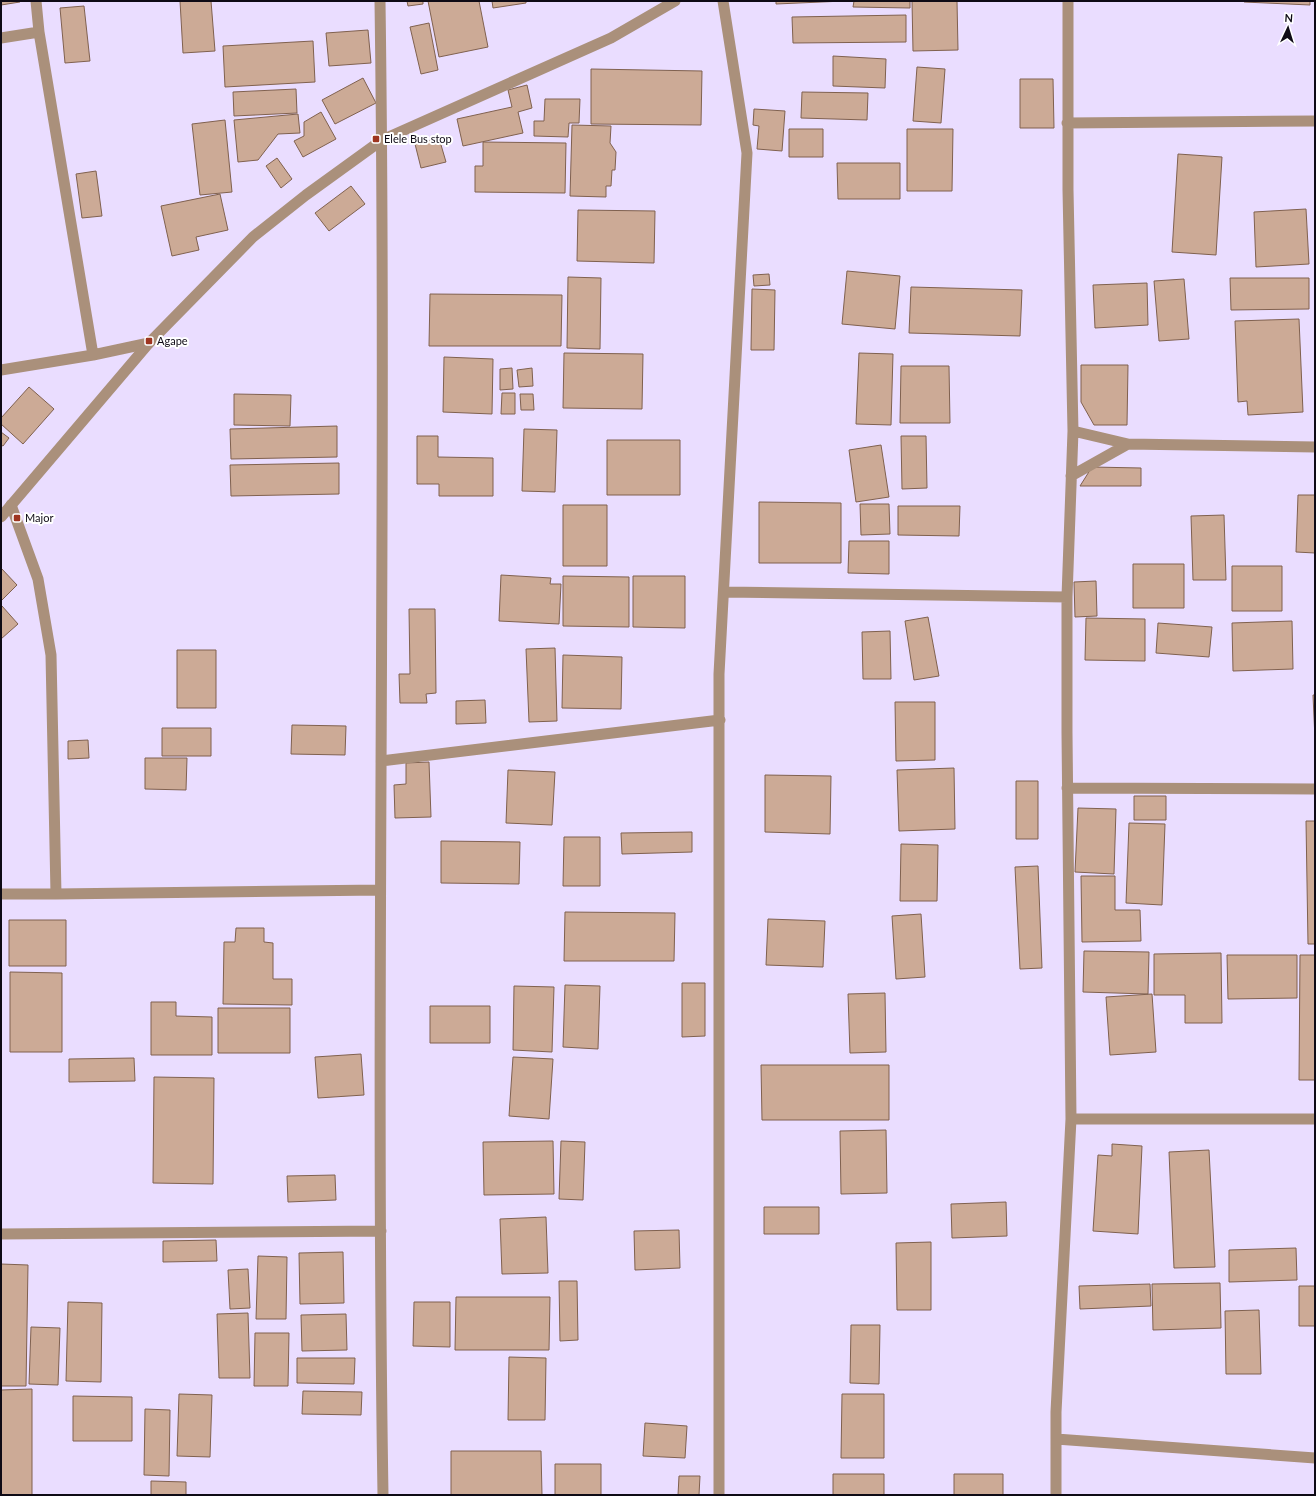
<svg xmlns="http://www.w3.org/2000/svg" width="1316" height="1496" viewBox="0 0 1316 1496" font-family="Lato,sans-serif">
<rect width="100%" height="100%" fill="#eaddff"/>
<path fill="#ccaa96" stroke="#80614f" d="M1,1H20V2L1,5Z
M180,1H211L215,51L183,53Z
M407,1H423V4L408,6Z
M428,1H479L488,47L439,57Z
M492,1H526V3L493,8Z
M776,1H844L776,4Z
M854,1H910V8L853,7Z
M912,1H957L958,50L913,51Z
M1244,1H1310V5L1244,2Z
M84,6L90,61L65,63L60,8Z
M906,15V42L793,43L792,17Z
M429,23L438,70L421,74L410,27Z
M368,30L371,63L329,66L326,33Z
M313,41L315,82L225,87L223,46Z
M833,56L886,59L885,88L833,86Z
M917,67L945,69L941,123L913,121Z
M591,69L702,71L701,125L591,124Z
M363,78L376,103L335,124L322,100Z
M1020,79H1053L1054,128H1020Z
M527,85L532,108L518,112L523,133L463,146L457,119L512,107L508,90Z
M296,89L297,113L234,116L233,92Z
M802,92L868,93L867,120L801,118Z
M545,99H580L579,123H569L568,137L534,136V121H544Z
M754,109L785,111L782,151L757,149L759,126L753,125Z
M321,112L336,139L303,157L294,141L304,136V122Z
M298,114L300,133L278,134L258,160L238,162L234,120Z
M225,120L232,192L200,195L192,124Z
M572,125L611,126L610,143L616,152L615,170H612L611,186H606V197L570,196Z
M789,129H823V157H789Z
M907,129H953L952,191H907Z
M439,138L446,162L421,168L415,144Z
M483,142L566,143L565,193L475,192V166H483Z
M1178,154L1222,157L1216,255L1172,252Z
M277,158L292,179L281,188L266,166Z
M837,163H900V199H838Z
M96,171L102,216L82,218L76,174Z
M351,186L365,204L329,231L315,213Z
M220,194L228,230L196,237L199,250L172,256L161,206Z
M1306,209L1309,264L1256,267L1254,212Z
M578,210L655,211L654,263L577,261Z
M847,271L900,276L895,329L842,324Z
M769,274L770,285L754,286L753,275Z
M568,277L601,278L600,349L567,348Z
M1230,278H1309V309L1231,310Z
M1184,279L1189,339L1159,341L1154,281Z
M1147,283L1148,325L1095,328L1093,285Z
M911,287L1022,290L1020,336L909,333Z
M752,289L775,290L774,350H751Z
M430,294L562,295L561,346H429Z
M1299,319L1303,412L1248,415L1247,401L1238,402L1235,321Z
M564,353L643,354L642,409L563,408Z
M859,353L893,354L891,425L856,424Z
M444,357L493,359L492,414L443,412Z
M1081,365H1128L1127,425H1094L1081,402Z
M901,366H949L950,423H900Z
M512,368L513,389L500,390V369Z
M532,368L533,386L519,387L517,370Z
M29,387L54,409L23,444L1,424V418Z
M502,393H515V414H501Z
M234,394L291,395L290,426L234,425Z
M520,394H533L534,410H521Z
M337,426V457L231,459L230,429Z
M524,429L557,430L555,492L522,491Z
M1,432L9,438L3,446L1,445Z
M417,436H438V457L493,458V496H439V484H417Z
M901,436H926L927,488L902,489Z
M607,440H680V495H607Z
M881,445L889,497L856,502L849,450Z
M339,463V494L231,496L230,465Z
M1092,467L1141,468V486H1080Z
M1298,495H1315V553L1296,552Z
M759,502L841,503V563H759Z
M860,504H889L890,534L861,535Z
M563,505H607V566H563Z
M898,506H960L959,536L898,535Z
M1224,515L1226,580H1193L1191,516Z
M849,541H889V574L848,573Z
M1133,564H1184V608H1133Z
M1232,566H1282V611H1232Z
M1,568L17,585L1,601Z
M501,575L551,578L550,584H561L559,624L499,621Z
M563,576L629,577V627L563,626Z
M633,576H685V628L633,627Z
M1096,581L1097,616L1075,617L1074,582Z
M2,606L18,624L1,639V608Z
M409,609H435L436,693L426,694L427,703H400L399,674H410Z
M928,617L939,676L914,680L905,621Z
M1086,618L1145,619V661L1085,660Z
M1292,621L1293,669L1233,671L1232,623Z
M1158,623L1212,627L1209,657L1156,653Z
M890,631L891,679H863L862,632Z
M555,648L557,721L529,722L526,649Z
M177,650H216V708H177Z
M563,655L622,657L621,709L562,708Z
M1313,695H1315V739Z
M485,700L486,723L456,724V701Z
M895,702H935V760L896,761Z
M292,725L346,726L345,755L291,754Z
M162,728H211V756H162Z
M88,740L89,758L68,759V741Z
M145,758H187L186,790L145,789Z
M429,762L431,817L395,818L394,785L406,784V763Z
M954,768L955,829L899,831L897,770Z
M508,770L555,772L552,825L506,823Z
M765,775L831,776L830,834L765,832Z
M1016,781H1038V839H1016Z
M1134,796H1166V820H1134Z
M1078,808L1116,809L1114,874L1075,872Z
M1306,821H1315V944H1308Z
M1129,823L1165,824L1162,905L1126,903Z
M692,832V852L622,854L621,833Z
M564,837H600V886H563Z
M441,841L520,842L519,884L441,883Z
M901,844L938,845L937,901H900Z
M1038,866L1042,968L1020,969L1015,867Z
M1081,876H1115V910H1140L1141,941L1082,942Z
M565,912L675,913L674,961H564Z
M921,914L925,977L896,979L892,916Z
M768,919L825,921L823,967L766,965Z
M9,920H66V966H9Z
M236,928H264V942L273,943V979H292V1005L223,1004L224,942H235Z
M1084,951L1149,952L1148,994L1083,992Z
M1221,953L1222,1023H1185V995H1154V954Z
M1227,955H1297V998L1228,999Z
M1300,955H1315V1080H1299Z
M10,972L62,973V1052H10Z
M682,983H705V1036L682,1037Z
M565,985L600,986L598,1049L563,1047Z
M514,986L554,987L552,1052L513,1050Z
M885,993L886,1052L850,1053L848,994Z
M1152,994L1156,1052L1110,1055L1106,997Z
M151,1002H176V1016L212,1017V1055H151Z
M430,1006H490V1043H430Z
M218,1008H290V1053H218Z
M361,1054L364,1095L318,1098L315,1057Z
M513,1057L553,1059L549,1119L509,1116Z
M134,1058L135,1081L69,1082V1059Z
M761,1065H889V1120H762Z
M154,1077L214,1078L213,1184L153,1183Z
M886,1130L887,1193L841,1194L840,1131Z
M553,1141L554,1194L484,1195L483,1142Z
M561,1141L585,1142L583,1200L559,1199Z
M1112,1144L1142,1146L1138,1234L1093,1231L1098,1155L1112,1156Z
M1209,1150L1215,1267L1174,1268L1169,1152Z
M335,1175L336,1200L288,1202L287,1176Z
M1006,1202L1007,1236L952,1238L951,1204Z
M764,1207H819V1234H764Z
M546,1217L548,1273L502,1274L500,1219Z
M679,1230L680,1268L635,1270L634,1231Z
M216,1240L217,1261L163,1262V1241Z
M931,1242V1310H897L896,1243Z
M1296,1248L1297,1280L1229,1282V1250Z
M343,1252L344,1303L300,1304L299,1253Z
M258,1256L287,1257L286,1319H256Z
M1,1264L28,1265L26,1386H1Z
M248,1269L250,1308L230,1309L228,1270Z
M559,1281H577L578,1340L560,1341Z
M1220,1283L1221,1328L1153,1330L1152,1284Z
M1150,1284L1151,1306L1080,1309L1079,1286Z
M1299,1286H1315V1326H1299Z
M456,1297H550L549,1350H455Z
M68,1302L102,1303L101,1382L66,1381Z
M414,1302H450V1347L413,1346Z
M1259,1310L1261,1374H1226L1225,1311Z
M248,1313L250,1378H219L217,1314Z
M346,1314L347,1350L302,1351L301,1315Z
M851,1325H880L879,1384L850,1383Z
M31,1327L60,1328L58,1385L29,1384Z
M255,1333H289L288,1386H254Z
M509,1357L546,1358L545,1420H508Z
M297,1358H355L354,1384L297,1383Z
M32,1389V1495H1V1390Z
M303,1391L362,1392L361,1415L302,1414Z
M179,1394L212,1395L210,1457L177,1456Z
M842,1394H884V1458H841Z
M73,1396L132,1397V1441H73Z
M145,1409L170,1410L169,1476L144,1475Z
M645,1423L687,1426L685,1458L643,1456Z
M451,1451H541L542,1495H451Z
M555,1464H601V1495H555Z
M833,1474H884V1495H833Z
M954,1474H1003V1495H954Z
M679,1476H700L699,1495H678Z
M151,1481L186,1482V1495H151Z"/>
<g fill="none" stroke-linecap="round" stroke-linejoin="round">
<path stroke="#aa907b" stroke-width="11" d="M36,1L39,32L93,355
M380,1C387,499 375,997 383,1495
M1,38L39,32
M1067,123L1315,121
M1,370L93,355L149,343
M1073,431L1128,444L1315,447
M1071,476L1128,444
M11,505L38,579L51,655L56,894
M724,592L1067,597
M381,761L720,720
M1067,788L1315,789
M1,894H56L380,890
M1071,1119H1315
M1,1234L381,1231
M1056,1439L1315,1458
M719,1495V674L747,153L723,1
M1056,1495V1412L1071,1119L1067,733V597L1073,431L1068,190V1"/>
<path stroke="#aa907b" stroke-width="11" d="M1,517L149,343L253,237L306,195L382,140L611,38L675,1"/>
</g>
<g fill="#9e3520" stroke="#fff" stroke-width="1.5">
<rect x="372" y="135" width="8" height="8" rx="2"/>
<rect x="145" y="337" width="8" height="8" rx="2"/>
<rect x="13" y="514" width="8" height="8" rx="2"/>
</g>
<g text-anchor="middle" stroke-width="4" stroke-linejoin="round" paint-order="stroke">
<g font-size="11" fill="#0e0a15" stroke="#fff" text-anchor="start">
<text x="384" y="143">Elele Bus stop</text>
<text x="157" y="345">Agape</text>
<text x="25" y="522">Major</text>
</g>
</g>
<rect width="1316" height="1496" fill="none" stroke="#0e0a15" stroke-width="4"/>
<g transform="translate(1288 28) rotate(4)" stroke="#ffffff" stroke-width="3" paint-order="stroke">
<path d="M0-3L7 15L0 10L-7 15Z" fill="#0e0a15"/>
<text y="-6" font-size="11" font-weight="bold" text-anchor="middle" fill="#0e0a15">N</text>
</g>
</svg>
